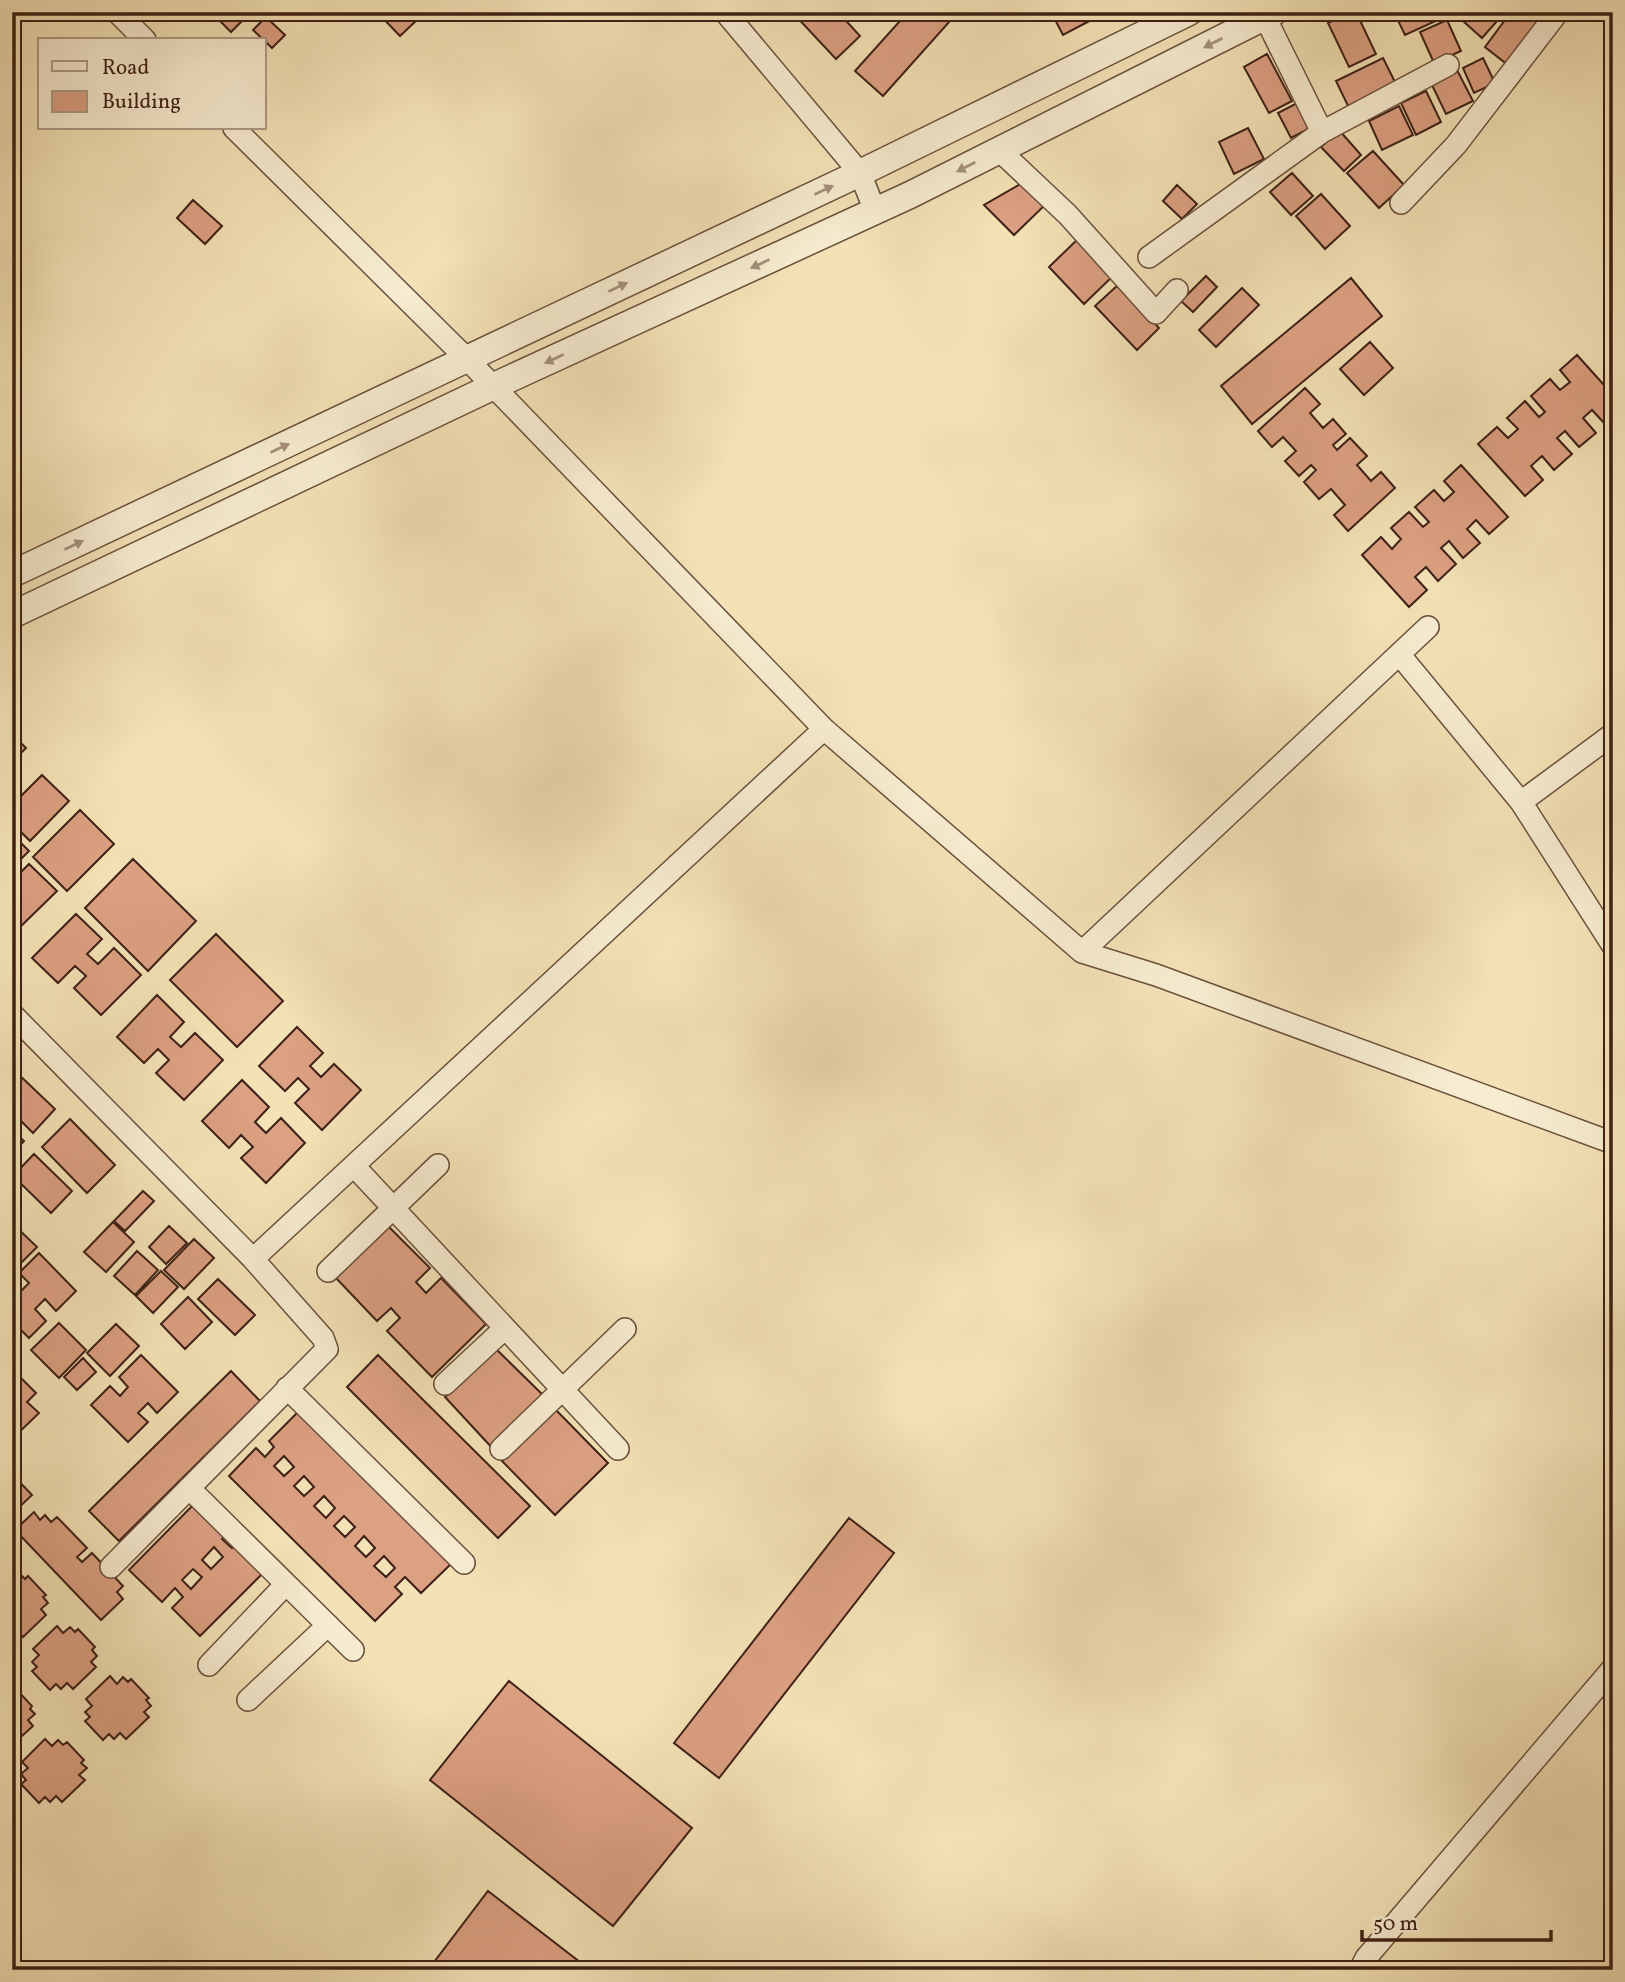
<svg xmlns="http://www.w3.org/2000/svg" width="1625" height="1982" viewBox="0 0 1625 1982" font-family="Vollkorn,serif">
<rect width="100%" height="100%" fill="#f3e2b6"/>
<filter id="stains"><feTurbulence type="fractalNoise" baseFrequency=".00286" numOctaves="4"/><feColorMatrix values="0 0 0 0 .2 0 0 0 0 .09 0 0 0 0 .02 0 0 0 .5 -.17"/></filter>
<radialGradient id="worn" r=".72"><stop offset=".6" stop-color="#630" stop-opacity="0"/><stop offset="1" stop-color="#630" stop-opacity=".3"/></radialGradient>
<path fill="#dca082" stroke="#3e2015" stroke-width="2" fill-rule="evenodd" d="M211,12H251L231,32Z
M377,12H415L420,17L400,36Z
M792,12H838L860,36L836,59Z
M908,12H958L883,96L855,71Z
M1051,12H1094L1097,17L1063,35Z
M1350,12H1356L1376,54L1349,67L1328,23Z
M1394,12H1437L1440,19L1405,35Z
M1453,12H1505L1482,38Z
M1511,12H1549L1508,65L1485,47Z
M266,17L285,35L272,48L253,30Z
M1447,20L1461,51L1434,63L1420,32Z
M1267,54L1292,101L1269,113L1244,67Z
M1383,58L1396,84L1349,108L1336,81Z
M1483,58L1495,83L1474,93L1463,68Z
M1457,70L1473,101L1446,114L1431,83Z
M1426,91L1441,122L1416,135L1401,103Z
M1299,102L1312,127L1291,138L1278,113Z
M1399,106L1413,135L1382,150L1369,121Z
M1248,128L1264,159L1234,174L1219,142Z
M1339,130L1361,155L1344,171L1321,147Z
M1373,151L1404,185L1379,208L1347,173Z
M1292,173L1313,196L1291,215L1270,192Z
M1029,179L1050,200L1014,235L984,205Z
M1177,185L1197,204L1182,219L1163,201Z
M1321,194L1350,226L1325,249L1296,216Z
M193,200L222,226L205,244L177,218Z
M1080,237L1115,274L1084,304L1049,267Z
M1206,276L1217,287L1193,312L1181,301Z
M1351,278L1382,316L1252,424L1221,386Z
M1118,285L1159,328L1137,350L1095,306Z
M1242,288L1259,305L1216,347L1199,330Z
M1370,342L1393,368L1364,395L1340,369Z
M1577,355L1613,395V417L1605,424L1592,410L1583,418L1596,433L1579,447L1565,431L1557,438L1572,454L1554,470L1542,456L1531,466L1543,480L1525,496L1478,444L1497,427L1508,438L1518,429L1507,418L1525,401L1539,417L1545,412L1531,396L1550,379L1560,390L1570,382L1560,370Z
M1305,388L1320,404L1310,413L1323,428L1333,419L1346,434L1333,445L1337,450L1350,438L1367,456L1357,465L1371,481L1381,472L1395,488L1348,531L1334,515L1345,505L1331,489L1319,499L1304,482L1316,470L1311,465L1299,476L1285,461L1296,451L1283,437L1272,447L1258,431Z
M1461,465L1508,517L1489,534L1476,520L1467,529L1480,543L1463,558L1449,541L1441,548L1456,564L1438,581L1426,567L1415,577L1427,590L1409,607L1362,555L1381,537L1392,549L1401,539L1391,528L1409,512L1423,527L1429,522L1415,507L1434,490L1444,501L1454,492L1444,481Z
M12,734L26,748L12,762Z
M42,775L69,801L30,841L12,823V805Z
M80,810L114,844L67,891L33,857Z
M12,834L29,851L12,868Z
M133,859L196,921L148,971L85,908Z
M29,864L57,891L18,929L12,923V881Z
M76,914L102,939L87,954L98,964L114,948L141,975L101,1015L74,988L86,976L75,966L58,983L32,958Z
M216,934L283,1001L237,1047L170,980Z
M157,995L184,1022L170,1037L181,1047L195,1033L223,1060L184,1100L156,1073L169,1060L158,1049L144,1063L117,1037Z
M297,1027L323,1053L310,1066L321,1077L334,1064L361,1090L322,1130L295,1103L309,1089L298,1078L285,1091L259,1066Z
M15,1071L55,1109L33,1133L22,1122L13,1131L24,1141L12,1154V1074Z
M242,1080L269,1107L255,1122L266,1133L281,1118L305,1143L266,1183L241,1158L253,1147L241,1135L229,1148L202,1121Z
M70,1119L115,1165L87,1193L42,1147Z
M34,1154L72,1191L51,1213L13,1176Z
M143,1191L154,1201L125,1231L114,1221Z
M113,1222L134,1242L106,1272L84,1252Z
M12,1223L37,1247L12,1272Z
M387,1225L430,1268L416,1282L426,1293L441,1278L486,1324L432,1377L387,1331L400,1318L391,1308L377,1321L335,1277Z
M169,1226L187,1243L166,1264L149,1247Z
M194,1239L214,1258L184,1289L164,1270Z
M137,1251L158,1270L135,1295L114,1276Z
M39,1253L76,1291L56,1311L45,1299L35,1309L46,1321L29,1338L12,1321V1286L19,1293L29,1283L19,1273Z
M161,1271L178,1287L153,1313L136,1296Z
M218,1279L255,1315L235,1335L198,1299Z
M188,1297L212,1322L185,1349L161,1324Z
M59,1323L86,1350L59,1378L31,1350Z
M116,1324L139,1346L110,1376L87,1353Z
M495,1348L546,1398L494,1450L445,1397Z
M141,1355L178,1392L157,1413L148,1403L138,1413L148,1422L128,1442L91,1405L110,1386L120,1396L128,1387L119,1377Z
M378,1355L530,1506L498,1538L347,1387Z
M83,1358L96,1372L77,1390L64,1377Z
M231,1371L260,1401L119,1541L89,1511Z
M15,1372L36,1393L27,1402L39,1413L12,1439Z
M555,1409L608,1463L555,1515L502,1461Z
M300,1410L453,1562L421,1593L405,1577L395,1587L402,1594L375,1621L229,1476L256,1448L265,1457L274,1447L269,1441ZM284,1456L294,1467L284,1476L274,1466ZM304,1476L314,1487L304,1496L294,1486ZM324,1496L335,1508L326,1518L314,1506ZM344,1516L355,1527L345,1537L334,1526ZM364,1536L375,1548L366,1557L355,1546ZM384,1556L395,1568L386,1577L374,1566Z
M12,1474L32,1495L12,1514Z
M198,1500L230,1531L222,1539L232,1548L240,1540L268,1568L200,1636L172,1608L183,1597L175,1588L162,1602L129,1570ZM214,1547L223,1557L211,1569L202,1560ZM193,1569L202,1577L191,1589L182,1580Z
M34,1512L40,1520L45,1515L51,1522L57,1517L87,1548L77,1557L82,1562L92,1553L123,1586L117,1592L123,1599L101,1620L15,1530Z
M849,1518L894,1553L719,1778L674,1743Z
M20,1574L25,1579L28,1576L46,1595L43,1597L48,1603L41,1609L46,1615L23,1637L17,1631L12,1635V1579Z
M57,1626L63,1633L70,1627L75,1632L78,1629L95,1647L92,1650L97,1656L91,1662L96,1667L73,1689L67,1683L61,1689L56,1684L50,1690L32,1671L37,1667L32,1662L39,1655L33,1649Z
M110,1676L117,1684L123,1677L128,1682L131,1679L149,1698L146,1700L151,1706L144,1712L149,1717L126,1739L120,1733L114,1739L109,1734L103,1740L85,1721L90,1717L85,1712L92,1706L86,1699Z
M509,1681L692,1828L613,1926L430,1780Z
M15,1688L32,1706L30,1709L35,1714L28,1720L33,1726L12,1745V1690Z
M45,1739L52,1746L58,1740L63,1745L67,1742L84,1760L81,1763L87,1768L79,1775L85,1780L62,1802L56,1796L50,1802L45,1797L39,1803L21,1784L26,1780L21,1774L28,1768L22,1762Z
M12,1816L19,1830L12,1836L17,1841L12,1846Z
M488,1891L585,1966L582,1970H428Z"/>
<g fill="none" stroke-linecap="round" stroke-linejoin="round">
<defs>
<path id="minor" d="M117,12L145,40
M725,12L860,173L875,211
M234,128L467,359L824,729L1082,952L1428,627
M1322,132L1448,65
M999,150L1068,215L1156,313L1177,290
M1401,203L1456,145L1558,12
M1149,257L1322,132L1265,17
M1399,654L1521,802
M1613,734L1521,802L1613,946
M1082,952L1156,975L1613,1143
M12,1014L253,1259L824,729
M354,1166L618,1449
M328,1271L438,1165
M445,1384L505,1328
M287,1388L464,1563
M501,1449L625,1329
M189,1488L353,1650
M111,1567L327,1349L323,1338L253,1259
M209,1665L286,1584
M248,1700L328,1625
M1360,1970L1366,1958L1613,1668"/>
<path id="tertiary" d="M12,574L860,173L1189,12
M12,615L494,386L910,195L1274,12"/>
</defs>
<use href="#minor" stroke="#6b503d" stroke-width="24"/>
<use href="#tertiary" stroke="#6b503d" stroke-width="29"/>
<use href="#minor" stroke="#f7ecd0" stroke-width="21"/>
<use href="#tertiary" stroke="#f7ecd0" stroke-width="26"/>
</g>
<defs><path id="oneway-solid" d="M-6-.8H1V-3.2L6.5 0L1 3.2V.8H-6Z" transform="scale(1.75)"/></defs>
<g fill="#a4907c">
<use href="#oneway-solid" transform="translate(1213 43) rotate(153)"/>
<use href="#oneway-solid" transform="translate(966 167) rotate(153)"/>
<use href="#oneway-solid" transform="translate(824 190) rotate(-25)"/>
<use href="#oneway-solid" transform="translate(760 264) rotate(155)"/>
<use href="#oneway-solid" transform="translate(618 287) rotate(-25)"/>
<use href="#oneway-solid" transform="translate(554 359) rotate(155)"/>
<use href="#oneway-solid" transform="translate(280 448) rotate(-25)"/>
<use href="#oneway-solid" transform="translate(74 545) rotate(-25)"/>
</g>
<rect width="1625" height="1982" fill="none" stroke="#f3e2b6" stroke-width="42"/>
<rect x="14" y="14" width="1597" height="1954" fill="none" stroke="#3e2015" stroke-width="3.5"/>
<rect x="21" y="21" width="1583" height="1940" fill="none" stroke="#3e2015" stroke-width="2"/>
<rect x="38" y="38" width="228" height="91" fill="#f7ecd0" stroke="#ad9a85" stroke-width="2"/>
<rect x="52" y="61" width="35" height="10" fill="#f7ecd0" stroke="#ad9a85" stroke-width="2"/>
<text x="102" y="74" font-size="21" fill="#3e2015">Road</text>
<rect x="52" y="91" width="35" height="21" fill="#dca082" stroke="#ad9a85" stroke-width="2"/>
<text x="102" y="108" font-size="21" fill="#3e2015">Building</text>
<path d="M1362 1930v10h189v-10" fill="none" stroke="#3e2015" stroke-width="3.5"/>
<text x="1373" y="1930" font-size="21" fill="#3e2015" stroke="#f7ecd0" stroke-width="5" paint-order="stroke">50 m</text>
<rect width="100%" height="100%" filter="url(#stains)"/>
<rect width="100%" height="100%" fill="url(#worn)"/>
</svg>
